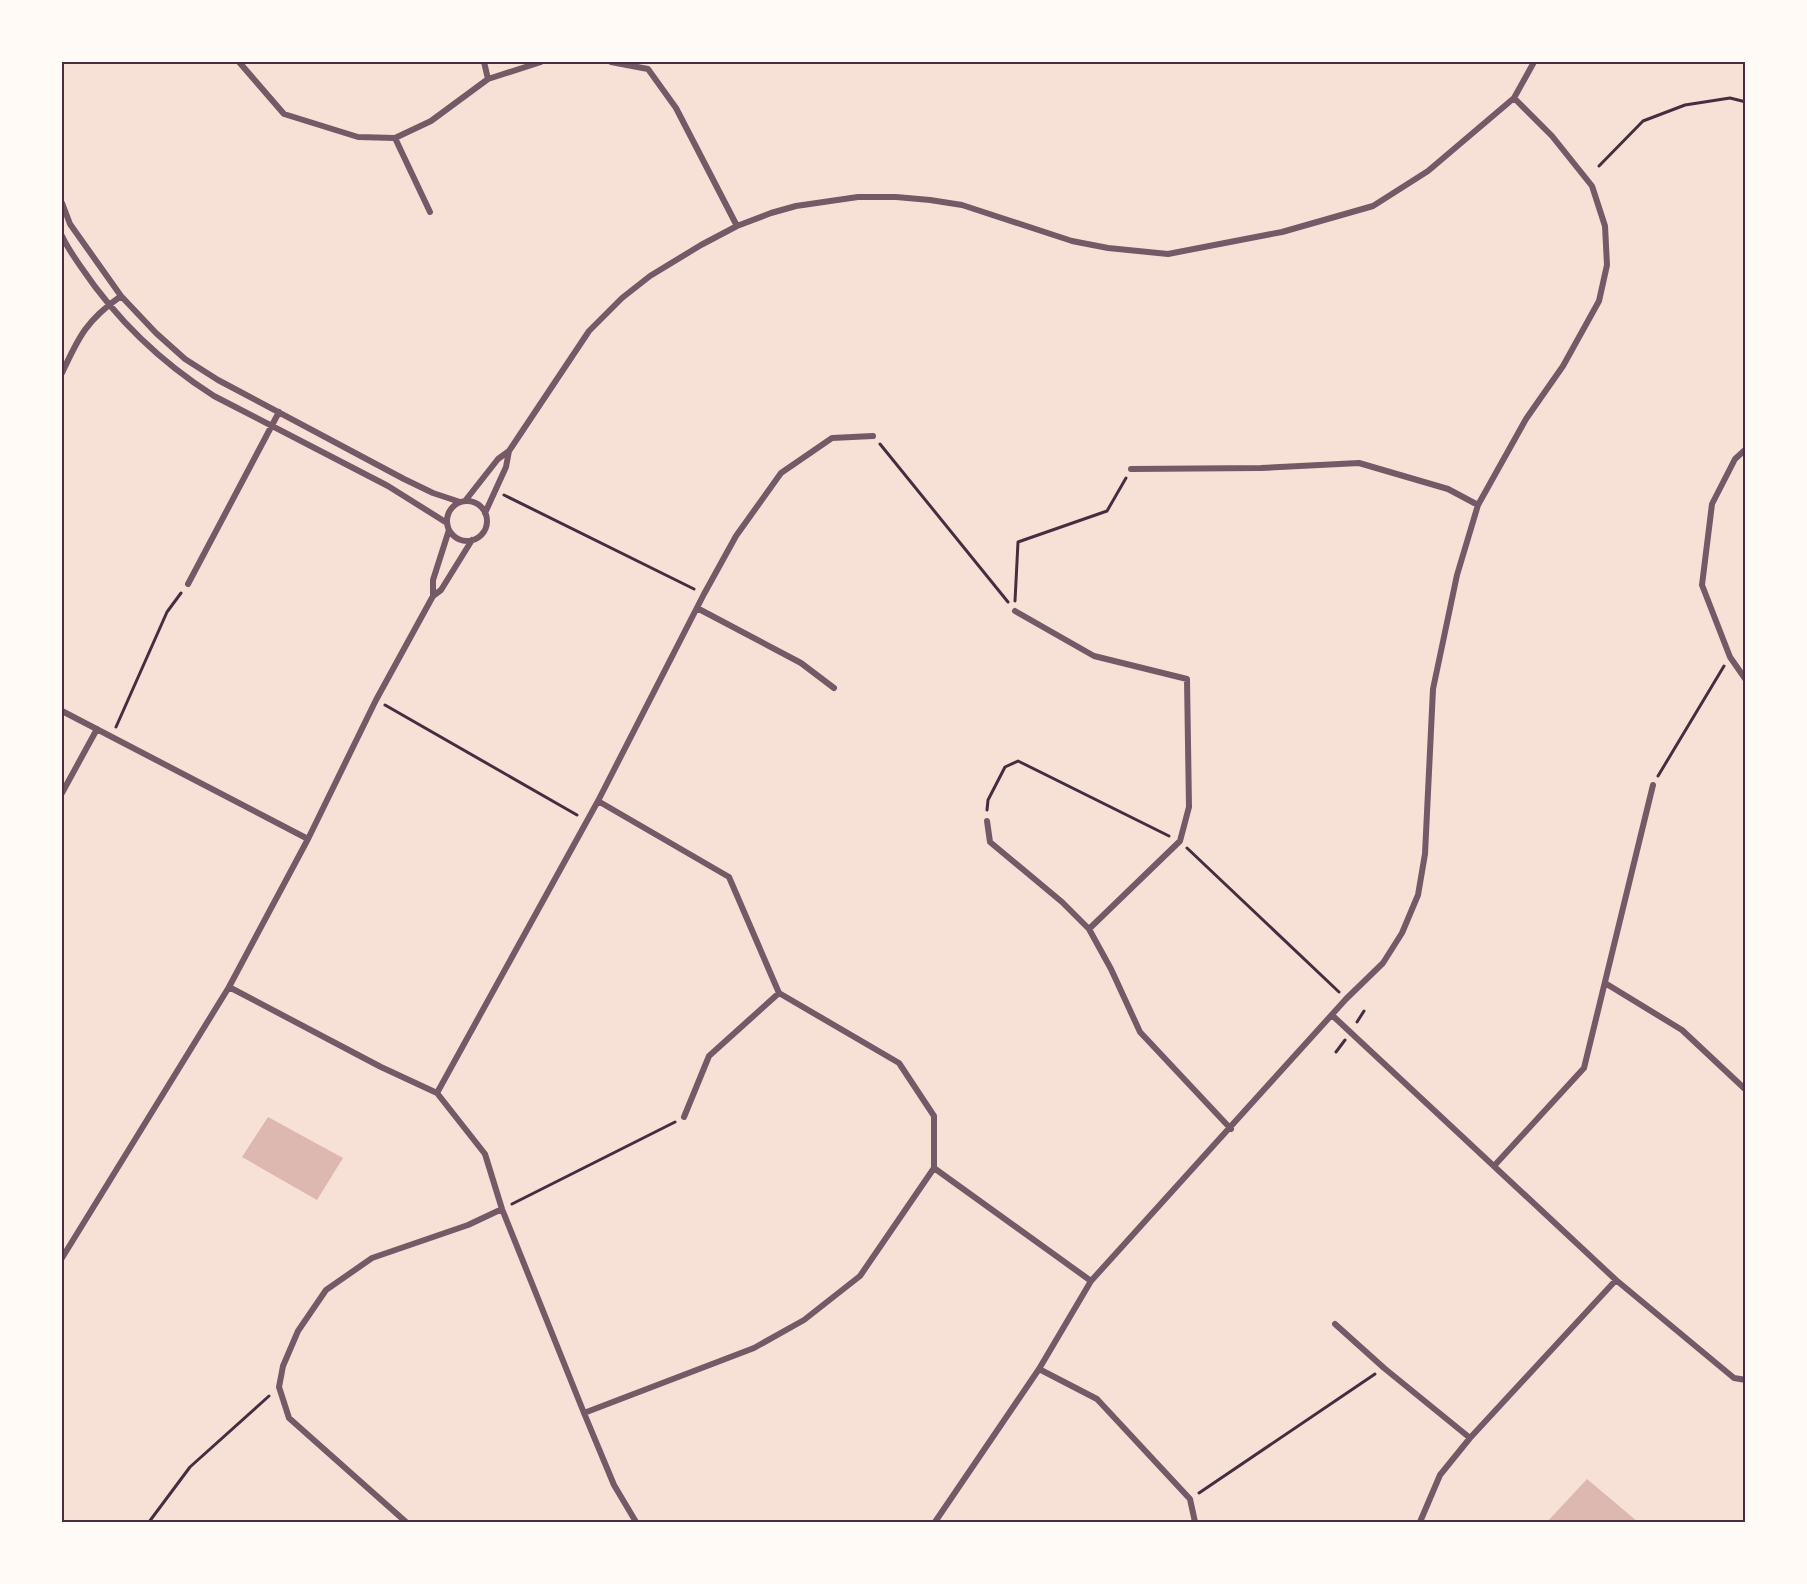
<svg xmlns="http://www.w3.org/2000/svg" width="1807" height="1584" viewBox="0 0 1807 1584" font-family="'Fira Sans Condensed',sans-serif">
<rect width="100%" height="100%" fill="#f7e1d7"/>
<path fill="#dcb8b0" d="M268,1117L343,1158L317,1200L242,1157Z
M1587,1479L1638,1522H1547Z"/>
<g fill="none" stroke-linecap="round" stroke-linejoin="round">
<path stroke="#4a2c40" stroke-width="3" d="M1599,166L1643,121L1685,105L1730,98L1746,102
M880,444L1008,602
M504,495L694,589
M1015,601L1018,542L1107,511L1126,478
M385,705L577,815
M116,727L167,612L181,593
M1658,776L1724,666
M987,810L988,800L1005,767L1018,761L1169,836
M1187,848L1339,992
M1357,1022L1364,1011
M1336,1052L1345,1040
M512,1204L675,1122
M1199,1493L1375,1374
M149,1522L190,1467L269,1396"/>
<path stroke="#755966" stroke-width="6" d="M239,62L284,114L358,137L395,138L431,121L488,79L541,62
M484,62L488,79
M611,62L648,69L676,108L737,226
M395,138L430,212
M62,203L70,224L121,296L156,333L185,359L218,380L404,479L433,493L460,502
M62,236C67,247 74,257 81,267C116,319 162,363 214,396L388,486L447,523
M62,373C79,336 87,320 121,296
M1746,449L1735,459L1712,504L1702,585L1730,657L1746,680
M1131,469L1261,468L1359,463L1448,489L1478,505
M465,501L498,459L509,451
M447 521a20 20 0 1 1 40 0a20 20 0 1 1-40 0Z
M485,513L506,467L509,451L589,331L622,298L650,276L701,245L737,226L771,213L796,206L858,197H896L930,200L962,205L1072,241L1108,248L1168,254L1282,232L1373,206L1428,171L1514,98L1534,62
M188,584L279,412
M433,596V580L449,530
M697,608L801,663L834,688
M1015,611L1094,656L1187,679L1189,807L1180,841L1089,929
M62,711L308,839
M62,793L97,729
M598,801L729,877L779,993L899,1063L934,1116V1168L1091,1281
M987,821L990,842L1062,902L1089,929L1111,969L1140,1032L1231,1129
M1605,983L1682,1030L1746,1090
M229,987L381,1067L437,1093L485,1154L502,1209L584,1413L614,1485L636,1522
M1333,1016L1616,1280L1734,1378L1746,1380
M437,1093L598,801L704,594L736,536L781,473L832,438L873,436
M684,1117L709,1056L779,993
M1494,1166L1584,1068L1653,785
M62,1258L229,987L308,839L376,700L433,596L441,590L472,540
M1335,1324L1384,1368L1470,1438
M1039,1369L1097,1399L1190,1499L1195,1522
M584,1413L754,1348L804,1320L860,1276L934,1168
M406,1522L289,1418L279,1387L283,1366L298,1331L326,1290L372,1258L468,1225L502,1209
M935,1522L1039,1369L1091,1281L1346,999L1383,963L1402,933L1418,895L1425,854L1433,689L1457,575L1478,505L1526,419L1563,366L1599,301L1607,265L1605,226L1592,186L1552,136L1514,98
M1420,1522L1440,1475L1470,1438L1616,1280"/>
</g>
<rect width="1807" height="1584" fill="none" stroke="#fffaf5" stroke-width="126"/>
<rect x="63" y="63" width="1681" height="1458" fill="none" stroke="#4a2c40" stroke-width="2"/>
</svg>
